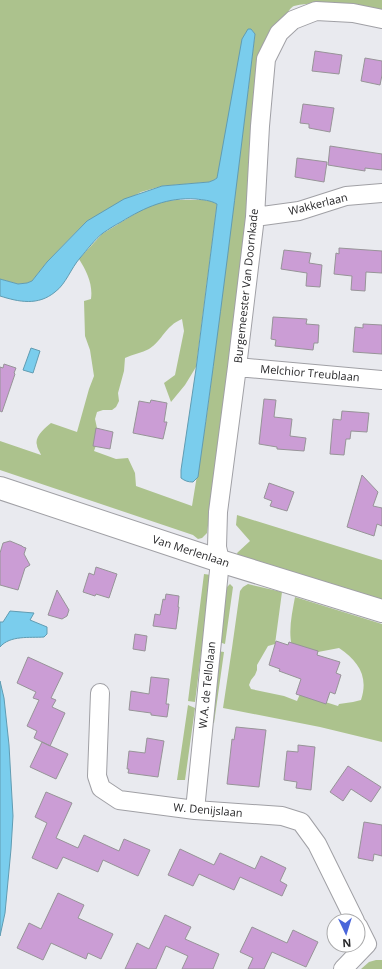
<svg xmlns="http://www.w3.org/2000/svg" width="382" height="969" viewBox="0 0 382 969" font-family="'Open Sans',sans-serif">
<rect width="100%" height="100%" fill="#e9eaef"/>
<path fill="#acc28d" d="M0,0H382V11C358,5 316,0 294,6C291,7 288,12 286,15L257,95L240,284L207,533L202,538L198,539L193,535L0,470V441L41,455C40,452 37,448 37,445C34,437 45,428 51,423L77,432L89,389L94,376L90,350L85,336L84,301L91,299C93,284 87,272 79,259L102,234L146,207L165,201L176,200H203L212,201L217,204L196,367L185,385L171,402L164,383L175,375L184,331L182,319C165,326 163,340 149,349C142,353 133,354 125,358L124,371L118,393L119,401L116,407L112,410H103L97,412L95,419L99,437L94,451L116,459L128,458L135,473L136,486L192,506L207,414L255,34L251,29L217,178L214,180L209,182L162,186L141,192L87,221L47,262L32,281L27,283L18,284L0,279Z
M237,515L382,560V604L239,559L237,553L250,541L236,525Z
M204,574L211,575L195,702L188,701Z
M230,584L233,587L225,644L219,642L224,590Z
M248,584L282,592L275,644L268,646L257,665V670L255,675L251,680L249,685L251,689L284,696L297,701L300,694L338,706L339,704L353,702L361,700C369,676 358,661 339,648L318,652L298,650L292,647C288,630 292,614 295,597L382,624V742L320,727L223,708L232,648L240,591L243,587Z
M217,651L224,652L214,723L209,722Z
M188,705L195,708L185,780H177Z
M376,960H382V969H361L369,962Z"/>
<path fill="#7acded" stroke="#619cb2" d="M248,29H251L255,34C237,182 219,330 198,477L193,482C188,482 185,481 181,478V470L196,369L217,204C210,200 203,200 196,199C168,197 145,207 121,222C115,225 109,229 103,233C95,239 87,250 80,258C71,268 66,284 55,292C38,306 19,302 0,296V279L18,284L27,283L32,281L47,262L87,221L124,199L162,186L209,182L214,180L217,178L242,39Z
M31,348L40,351L33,373L23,370Z
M10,611L34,613L30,620L47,627V634L44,637C30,638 10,635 0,647V622H3Z
M0,681L4,698L9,745L13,816L11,849L5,913L0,936Z"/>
<path fill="#cb9dd5" stroke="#979498" d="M315,51L342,55L339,74L312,71Z
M365,58L382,61V75L380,85L361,81Z
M303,104L334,108L330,132L309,128V124L300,123Z
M330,146L382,154V170L365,168V171L328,165Z
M297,158L327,162L324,182L295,177Z
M339,248L382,251V273L366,272L365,291L351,290L352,276L334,274L336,253L339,254Z
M284,250L311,253L309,263L322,265L320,287L306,286L307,273L281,269Z
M273,317L307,319L306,324L319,325L318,343H314L313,350L275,346L276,340L271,339Z
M363,324L382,325V354L353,352L355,327L363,328Z
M4,364L16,368L14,373L15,374L2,412L0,411V367L3,368Z
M264,399L276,400L274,417L292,419L290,436L306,438L304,451L277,449V447L259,444Z
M151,400L167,403L164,422H167L163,439L133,433L139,401L150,403Z
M342,411L369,413L367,432L351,431L350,439H346L344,455L330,454L333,419L341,420Z
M96,428L113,432L110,449L93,446Z
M362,475L378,492L373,506L382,508V526L377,524L374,536L347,527Z
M269,483L294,492L287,511L270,506L272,501L264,498Z
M10,541L22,546L23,547L26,548L24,554L30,565L25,568L18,590L0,585V553L3,543Z
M96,567L117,574L109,598L96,594L95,596L83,592L89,573L94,575Z
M57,590L69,610L67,616L62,619L48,615Z
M166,594L179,596L178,607H179L176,629L153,626L155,614L160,615L163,599L165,600Z
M135,634L147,636L145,651L133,649Z
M276,641L288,645L289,642L318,651L317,655L340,662L336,673L341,675L335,694L330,692L326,704L296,694L301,679L279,671L280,669L269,665Z
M28,657L63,673L51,698L56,700L52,707L65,713L50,746L34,738L37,731L27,726L39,700L33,698L36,692L17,683Z
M151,677L169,679L166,704H169L167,717L151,715V713L129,710L131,691L149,694Z
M236,727L266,730L259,787L227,784L232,739L234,740Z
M147,738L164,741L158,777L128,773L129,769H127L129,751L145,753Z
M42,742L68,754L56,779L30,767Z
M298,745L315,747L311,790L296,788L297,782L284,780L287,751L298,752Z
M348,766L381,787L371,802L351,789L343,801L330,792Z
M46,792L72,803L56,838L78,848L84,835L119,851L124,839L150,850L138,876L103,860L98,872L63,857L57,869L32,858L47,823L35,817Z
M364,822L382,825V856L374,854L373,861L358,858Z
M180,849L214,865L220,853L255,869L261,856L286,868L280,881L287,885L282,896L240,877L234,890L199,874L193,886L168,875Z
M58,893L84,905L78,918L113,934L101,959L88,953L86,959L51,943L43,960L17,948L29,923L41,929Z
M165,915L191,927L185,939L219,954L213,969H182L188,956L166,946L156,969H125L137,943L149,949Z
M252,927L287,943L293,930L318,942L306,967L272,952L264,969H248L253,958L240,952Z"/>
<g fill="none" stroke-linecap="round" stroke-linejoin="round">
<defs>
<path id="street" d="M255,217L299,211L346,196L382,193
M237,367L382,380
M100,693L97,776L101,788L119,800L195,810L282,816L301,822L317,844L355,921
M195,810L220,561L217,547L218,512L237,367L255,217L260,126L266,59L279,33L293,20L316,11L353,13L382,19
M343,969L367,944L358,926"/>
<path id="secondary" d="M0,488L220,561L382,611"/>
</defs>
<use href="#street" stroke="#a0a0a5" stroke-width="20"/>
<use href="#secondary" stroke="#a0a0a5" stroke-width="24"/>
<use href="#street" stroke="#fff" stroke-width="18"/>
<use href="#secondary" stroke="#fff" stroke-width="22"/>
</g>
<g text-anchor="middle" stroke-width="3.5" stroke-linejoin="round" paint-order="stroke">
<g font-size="11" fill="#28282a" stroke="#fff">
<text transform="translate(318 204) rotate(-14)" y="4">Wakkerlaan</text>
<text transform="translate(246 286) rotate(-84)" y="4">Burgemeester Van Doornkade</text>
<text transform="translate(310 373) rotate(5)" y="4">Melchior Treublaan</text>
<text transform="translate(191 551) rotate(18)" y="4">Van Merlenlaan</text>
<text transform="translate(207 685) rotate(-84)" y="4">W.A. de Tellolaan</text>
<text transform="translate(208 810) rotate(5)" y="4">W. Denijslaan</text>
</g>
</g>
<g transform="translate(346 933) rotate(176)"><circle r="19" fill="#ffffff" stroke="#a9a9aa"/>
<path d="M0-3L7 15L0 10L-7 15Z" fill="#4a66da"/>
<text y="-6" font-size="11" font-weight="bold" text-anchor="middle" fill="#28282a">N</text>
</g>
</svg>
